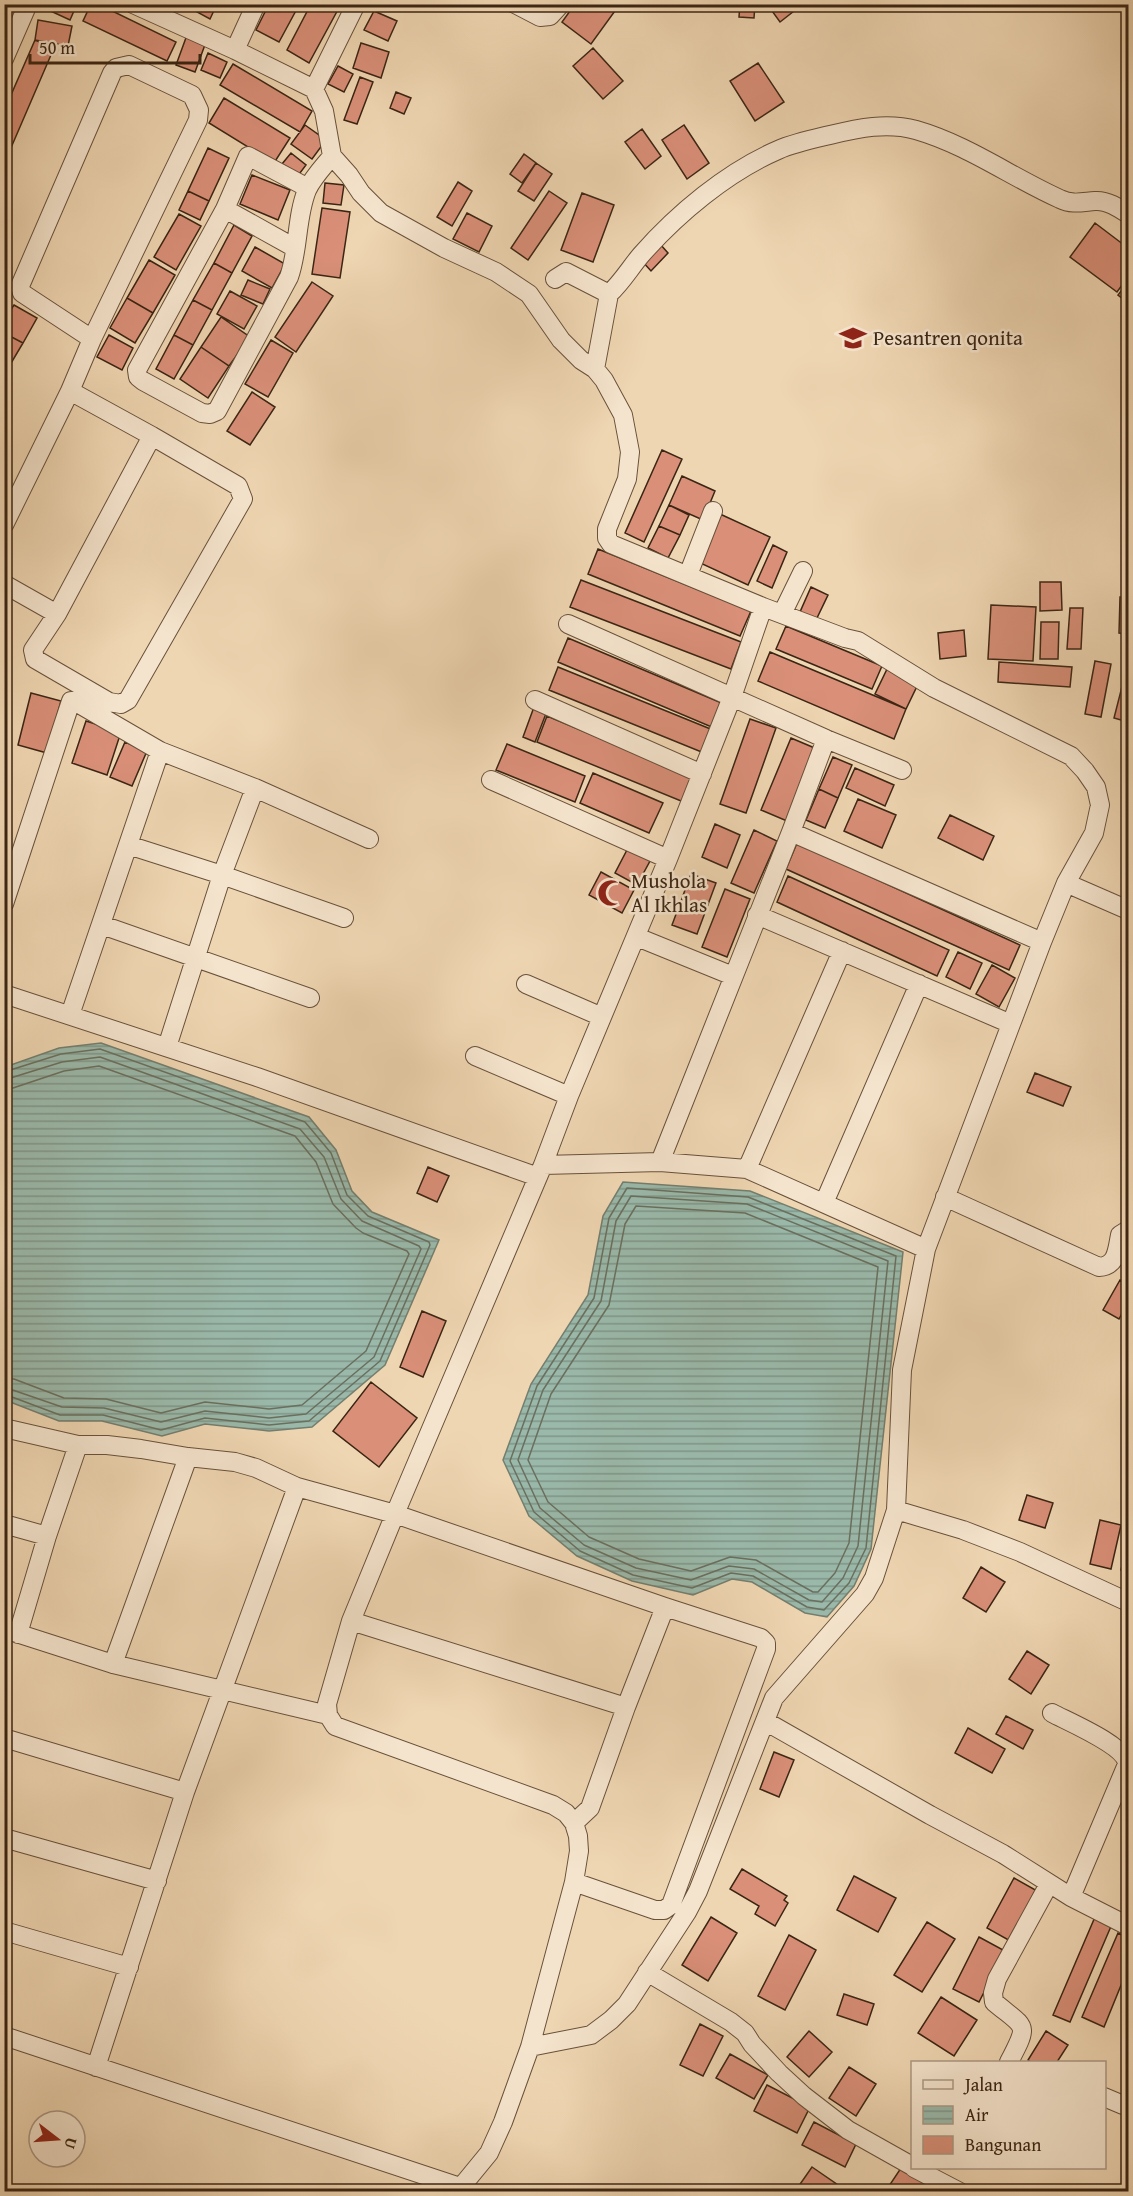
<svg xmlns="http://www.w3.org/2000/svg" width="1133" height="2196" viewBox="0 0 1133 2196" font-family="'Gentium Book Plus',serif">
<defs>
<pattern id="water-rules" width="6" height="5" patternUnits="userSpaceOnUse" patternTransform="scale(1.5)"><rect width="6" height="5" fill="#9ab9aa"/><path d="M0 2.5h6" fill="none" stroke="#7f9689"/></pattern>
</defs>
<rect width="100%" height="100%" fill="#efd6b2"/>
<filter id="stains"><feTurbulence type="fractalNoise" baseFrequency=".00333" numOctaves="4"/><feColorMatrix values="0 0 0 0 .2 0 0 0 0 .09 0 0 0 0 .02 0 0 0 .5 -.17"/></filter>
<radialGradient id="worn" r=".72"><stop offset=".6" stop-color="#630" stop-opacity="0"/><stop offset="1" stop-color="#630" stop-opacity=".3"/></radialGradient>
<path fill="url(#water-rules)" stroke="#747e6e" stroke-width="1.5" d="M101,1043L309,1117L336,1150L352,1191L372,1212L439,1240L385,1365L312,1427L269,1431L205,1424L162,1436L102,1421H59L5,1400V1067L59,1048Z
M623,1182L750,1191L903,1252L871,1549L854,1586L827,1617L805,1613L752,1582L732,1579L693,1595L632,1581L577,1556L529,1516L503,1460L531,1384L588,1295L603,1216Z"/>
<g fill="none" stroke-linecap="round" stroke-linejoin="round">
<path stroke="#6a6f5e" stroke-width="1.5" d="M4,1072L61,1054L100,1049L305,1122L331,1153L347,1195L368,1216L429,1242L430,1245L380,1361L309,1421L269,1425L205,1418L161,1430L103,1415H60L4,1394
M4,1080L62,1062L100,1057L300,1129L324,1157L341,1199L362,1221L419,1246L421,1249L374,1357L306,1414L269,1418L205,1411L161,1422L104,1408L62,1407L4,1387
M4,1089L13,1088L64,1071L99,1066L295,1136L316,1162L333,1204L356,1228L363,1233L407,1251L409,1254L366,1351L302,1405L269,1409L205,1402L161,1413L106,1399L64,1398L14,1379L4,1378
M627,1188L748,1197L896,1256L866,1548L849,1583L824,1610L807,1607L753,1576L731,1573L692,1588L633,1575L580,1551L534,1512L510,1461L537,1386L594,1298L609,1218Z
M631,1196L747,1204L888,1261L858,1546L843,1578L822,1602L809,1600L754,1569L729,1566L691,1580L636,1568L584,1545L540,1508L518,1460L543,1390L601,1301L616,1221Z
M636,1206L745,1213L878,1267L849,1543L835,1573L818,1592H813L756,1560L730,1557L691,1571L639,1559L589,1537L548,1502L528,1460L551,1394L609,1305L625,1224Z"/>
</g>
<path fill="#d98f78" stroke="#3b2513" stroke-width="1.5" d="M43,4H77L70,20L42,7Z
M91,4H98L176,42L167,61L83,21Z
M200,4H217L210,19L197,12Z
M269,4L299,5L279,42L256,30Z
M311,4H341L309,63L287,50Z
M575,4H620L591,44L562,22Z
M740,4H755L754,18L739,17Z
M767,4H803L780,22Z
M374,11L397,21L388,41L364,30Z
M38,20L72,26L68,46L35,40Z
M187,35L206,42L195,72L176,65Z
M35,40L54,48L4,164V111Z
M361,43L389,52L381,78L353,68Z
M593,48L623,81L603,99L573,66Z
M208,53L227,62L220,78L201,70Z
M758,63L784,102L755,121L730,81Z
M233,64L312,111L300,132L220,85Z
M338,66L353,74L344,92L328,84Z
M360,77L373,82L357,124L344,120Z
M396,92L411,98L404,114L390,108Z
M224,98L290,138L274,163L209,123Z
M305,125L326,140L312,159L291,144Z
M684,125L709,163L687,179L662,140Z
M642,129L661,156L645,169L625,142Z
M208,148L229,158L209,201L188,191Z
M291,153L306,165L297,177L282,164Z
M524,154L536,163L522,183L510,174Z
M536,163L552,174L534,201L518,191Z
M252,175L290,190L278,220L240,204Z
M458,182L472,191L452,226L437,217Z
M325,183L344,185L341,205L323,203Z
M188,191L209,201L200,220L179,210Z
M549,191L567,203L528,260L511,248Z
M582,193L614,205L593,262L561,250Z
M322,208L350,212L340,278L312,274Z
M467,213L492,226L479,252L453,239Z
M179,214L201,226L176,270L154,257Z
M1095,223L1128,248V277L1117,292L1070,257Z
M234,225L252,236L232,273L214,263Z
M660,244L668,253L651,271L642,261Z
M255,247L285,264L272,288L242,271Z
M149,260L175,275L153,313L127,298Z
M214,263L232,273L212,310L193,300Z
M248,280L270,289L263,304L241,295Z
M312,282L333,296L296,352L275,337Z
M1128,282V303L1118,295Z
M230,291L257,306L244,329L217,314Z
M127,298L153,313L135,343L110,328Z
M193,300L212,310L193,345L174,335Z
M14,305L37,318L23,343L4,333V320Z
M221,317L250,337L229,366L201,347Z
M4,333L23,343L4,375Z
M109,335L133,348L122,370L97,357Z
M174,335L193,345L174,379L156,369Z
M271,340L293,353L268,397L245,384Z
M201,347L229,366L208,398L180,379Z
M252,392L275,407L250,445L227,431Z
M662,450L682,459L644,542L625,533Z
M682,476L715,491L703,520L669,505Z
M669,505L689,515L680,535L659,526Z
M720,514L770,537L748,585L698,562Z
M659,526L680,535L668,558L648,548Z
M773,545L787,552L772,588L757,581Z
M598,549L751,611L740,636L588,574Z
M581,580L741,642L731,669L570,607Z
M1040,582H1061L1062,610L1040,611Z
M811,587L828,595L816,620L800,612Z
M1120,597H1128V634L1119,633Z
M991,605L1036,607L1033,661L988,659Z
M1070,608H1083L1081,649H1067Z
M1041,622H1059L1058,659H1040Z
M786,626L882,666L872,689L776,649Z
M964,630L966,656L940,659L938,633Z
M568,638L724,704L714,728L558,662Z
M770,652L906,709L894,739L758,681Z
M1095,661L1111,664L1101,717L1085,714Z
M999,662L1072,667L1070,687L998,682Z
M889,665L920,680L906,709L875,694Z
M558,667L713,730L704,753L549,690Z
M1127,667H1128V722L1114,718Z
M31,693L61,701L47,753L18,745Z
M534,707L547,711L535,742L523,737Z
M547,716L696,778L686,803L537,742Z
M750,719L776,728L746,813L720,804Z
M86,721L121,732L107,775L72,763Z
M791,738L817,749L787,821L761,810Z
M125,742L147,751L132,786L110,777Z
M507,744L585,776L575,802L496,770Z
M833,757L852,765L838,798L819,789Z
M855,768L894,785L885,806L846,788Z
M593,773L663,803L649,833L580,803Z
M819,789L838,798L825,828L806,820Z
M858,799L896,815L882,848L844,831Z
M950,815L994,836L983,860L938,838Z
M715,824L740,835L727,868L702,857Z
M754,830L777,841L754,893L731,883Z
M797,843L1020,945L1009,970L786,869Z
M628,848L650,861L637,885L615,873Z
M601,872L634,890L622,913L589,895Z
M691,874L716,883L697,934L672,925Z
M788,876L949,950L937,976L777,902Z
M725,889L750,899L727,957L702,947Z
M958,952L982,963L970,989L946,977Z
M992,965L1015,978L999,1007L976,994Z
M1035,1073L1071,1087L1063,1106L1027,1092Z
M428,1167L449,1176L437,1202L417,1193Z
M1120,1280L1128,1285V1302L1119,1319L1103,1310Z
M422,1311L446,1321L423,1377L400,1367Z
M371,1382L417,1418L379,1467L333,1431Z
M1027,1495L1053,1503L1045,1528L1019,1520Z
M1100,1520L1121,1525L1111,1569L1090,1564Z
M1128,1539V1572L1121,1570Z
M981,1567L1005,1582L986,1612L963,1598Z
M1027,1651L1049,1665L1031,1694L1009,1679Z
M1006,1716L1033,1730L1023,1749L996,1734Z
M968,1728L1005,1749L992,1773L955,1753Z
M774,1752L794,1760L779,1797L760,1789Z
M742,1869L787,1896L784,1900L788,1903L775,1926L755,1914L759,1906L730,1889Z
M854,1876L896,1898L878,1932L837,1910Z
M1014,1878L1039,1892L1012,1942L987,1928Z
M711,1917L737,1933L708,1981L682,1965Z
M1095,1917L1112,1924L1070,2022L1053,2015Z
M927,1922L955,1939L922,1992L894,1975Z
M1118,1933L1128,1938V1968L1104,2027L1082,2017Z
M789,1935L816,1950L785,2010L758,1996Z
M979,1937L1005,1951L979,2002L953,1989Z
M844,1994L874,2004L867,2025L837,2015Z
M941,1997L977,2020L954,2056L918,2033Z
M700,2024L723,2036L703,2076L680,2065Z
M809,2031L832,2052L809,2077L787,2057Z
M1046,2031L1068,2045L1057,2062H1031L1028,2060Z
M730,2054L768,2075L754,2099L716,2078Z
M849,2067L876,2084L856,2116L829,2098Z
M767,2085L810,2107L797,2133L754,2111Z
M814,2122L856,2144L845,2167L802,2145Z
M812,2167L838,2185L833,2192H798L796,2190Z
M901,2168L929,2187L926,2192H885Z"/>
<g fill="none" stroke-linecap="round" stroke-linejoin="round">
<defs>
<path id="street" d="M133,4L235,50L314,89
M356,4L314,89L324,111L332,156L349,175L361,193L381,213L444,248L496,272L529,294L561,340L581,360L595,369L604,380L623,415L630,452L627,479L607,529V538L611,544L763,607L845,638L858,641L934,688L1071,756L1085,771L1096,787L1100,805L1094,833L1066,883L1042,942L926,1249L902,1370L896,1510L874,1578L865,1594L774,1698L698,1891L687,1912L627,2004L611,2020L591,2035L530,2047
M515,4L540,17L550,16L561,4
M235,50L256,4
M4,59L28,4
M308,188L248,156L225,209L137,370L138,377L143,381L202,413L210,414L217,411L289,277C299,249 296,217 307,190C313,177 324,166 332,156
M225,209L295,248
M555,279L566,272L609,294
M595,369L609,294C622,282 630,268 641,255C677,214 727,172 778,150C794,143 813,139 830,135C859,128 887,122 916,130C968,145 1011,177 1060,199C1072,205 1082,202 1095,201C1107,200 1119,208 1128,214
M4,525L70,391L92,339L198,120L199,110L192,95L129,65L116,68L112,73L20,286L22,293L92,339
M688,575L713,511
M4,584L57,614L152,436L70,391
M57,614L33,650L35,659L109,702L121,704L128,700L243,499L238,486L152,436
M782,614L803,571
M568,624L826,739L902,770
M535,700L702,774
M491,780L668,859
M791,832L1042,942
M128,845L222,875L344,918
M1066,883L1128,910
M4,904L71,701H74L160,751L255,788L369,839
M757,915L1011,1024
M102,925L310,998
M637,937L733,976
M526,984L602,1017
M4,994L257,1077L538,1177
M70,1015L160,751
M167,1047L222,875L255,788
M475,1056L569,1096
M660,1162L791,832L826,739
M543,1165L660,1162L747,1169L926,1249
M747,1169L842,951
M945,1197L1099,1267C1117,1266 1117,1250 1120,1235L1128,1230
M824,1203L919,984
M4,1428L78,1445H107L141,1449L188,1457L235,1462L256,1468L297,1487L395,1514L665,1607L761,1638L766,1643V1649L671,1905L664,1910H655L574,1882
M896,1510L963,1530L1020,1552L1128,1602
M4,1524L47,1536
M351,1621L626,1707
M4,1629L113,1664L328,1715
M18,1634L47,1536L78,1445
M113,1664L188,1457
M1052,1713C1069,1722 1124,1745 1127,1763
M765,1721L930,1815L1003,1854L1071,1897L1128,1926
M4,1738L185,1792
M574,1823L590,1808L626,1707L665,1607
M4,1838L157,1881
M1071,1897L1128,1762
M4,1931L129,1967
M647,1972L731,2022L745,2033L752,2044L779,2073L804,2096L848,2130L912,2166
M4,2036L460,2187
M1009,2062C1030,2022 1026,2029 994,2002L993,1993L997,1979L1049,1884
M96,2067L185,1792L297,1487
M1104,2097L1123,2105H1128
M914,2168L960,2192
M457,2192L489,2153L503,2122L530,2047L574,1882L579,1851L578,1836L574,1823L566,1813L553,1805L335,1726L328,1715L327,1704L351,1621L395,1514L543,1165L569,1096L668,859L732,697L763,607"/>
</defs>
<use href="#street" stroke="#68513b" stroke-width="20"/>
<use href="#street" stroke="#f5e4cd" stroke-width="18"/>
</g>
<defs>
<symbol id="school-bare" viewBox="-9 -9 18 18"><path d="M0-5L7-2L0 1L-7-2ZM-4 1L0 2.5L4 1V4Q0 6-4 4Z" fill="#8f2418" stroke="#f5e4cd" stroke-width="2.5" paint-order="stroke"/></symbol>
<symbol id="mosque-bare" viewBox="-9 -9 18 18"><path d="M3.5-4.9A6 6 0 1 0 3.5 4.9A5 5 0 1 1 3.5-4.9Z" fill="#8f2418" stroke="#f5e4cd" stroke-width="2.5" paint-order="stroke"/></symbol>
</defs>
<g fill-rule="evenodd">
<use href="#school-bare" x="834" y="319" width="38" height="38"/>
<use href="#mosque-bare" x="592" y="874" width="38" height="38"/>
</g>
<g text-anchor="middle" stroke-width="5" stroke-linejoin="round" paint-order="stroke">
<g font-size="21" fill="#3b2513" stroke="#f5e4cd" text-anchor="start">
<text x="873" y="345">Pesantren qonita</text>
<text x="631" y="888">Mushola<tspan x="631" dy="24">Al Ikhlas</tspan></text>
</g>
</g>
<rect width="1133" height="2196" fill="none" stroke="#efd6b2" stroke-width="24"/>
<rect x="6" y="6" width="1121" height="2184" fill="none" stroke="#3b2513" stroke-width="3"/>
<rect x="12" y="12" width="1109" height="2172" fill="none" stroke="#3b2513" stroke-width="1.5"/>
<rect x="911" y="2061" width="195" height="108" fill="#f5e4cd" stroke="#ab9883" stroke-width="1.5"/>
<rect x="923" y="2080" width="30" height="9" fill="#f5e4cd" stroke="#ab9883" stroke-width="1.5"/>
<text x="965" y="2091" font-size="18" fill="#3b2513">Jalan</text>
<rect x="923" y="2106" width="30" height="18" fill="url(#water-rules)" stroke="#ab9883" stroke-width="1.5"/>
<text x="965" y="2121" font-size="18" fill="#3b2513">Air</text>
<rect x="923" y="2136" width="30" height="18" fill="#d98f78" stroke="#ab9883" stroke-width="1.5"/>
<text x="965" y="2151" font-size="18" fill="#3b2513">Bangunan</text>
<g transform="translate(57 2139) rotate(107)"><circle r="28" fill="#f5e4cd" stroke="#ab9883" stroke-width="1.5"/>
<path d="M0-4.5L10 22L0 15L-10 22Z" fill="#8f2418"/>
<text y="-9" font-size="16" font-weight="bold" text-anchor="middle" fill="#3b2513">U</text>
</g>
<path d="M30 54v9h170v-9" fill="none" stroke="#3b2513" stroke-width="3"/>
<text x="39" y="54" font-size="18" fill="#3b2513" stroke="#f5e4cd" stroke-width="4.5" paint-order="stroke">50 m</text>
<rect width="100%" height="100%" filter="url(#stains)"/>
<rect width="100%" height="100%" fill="url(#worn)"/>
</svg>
